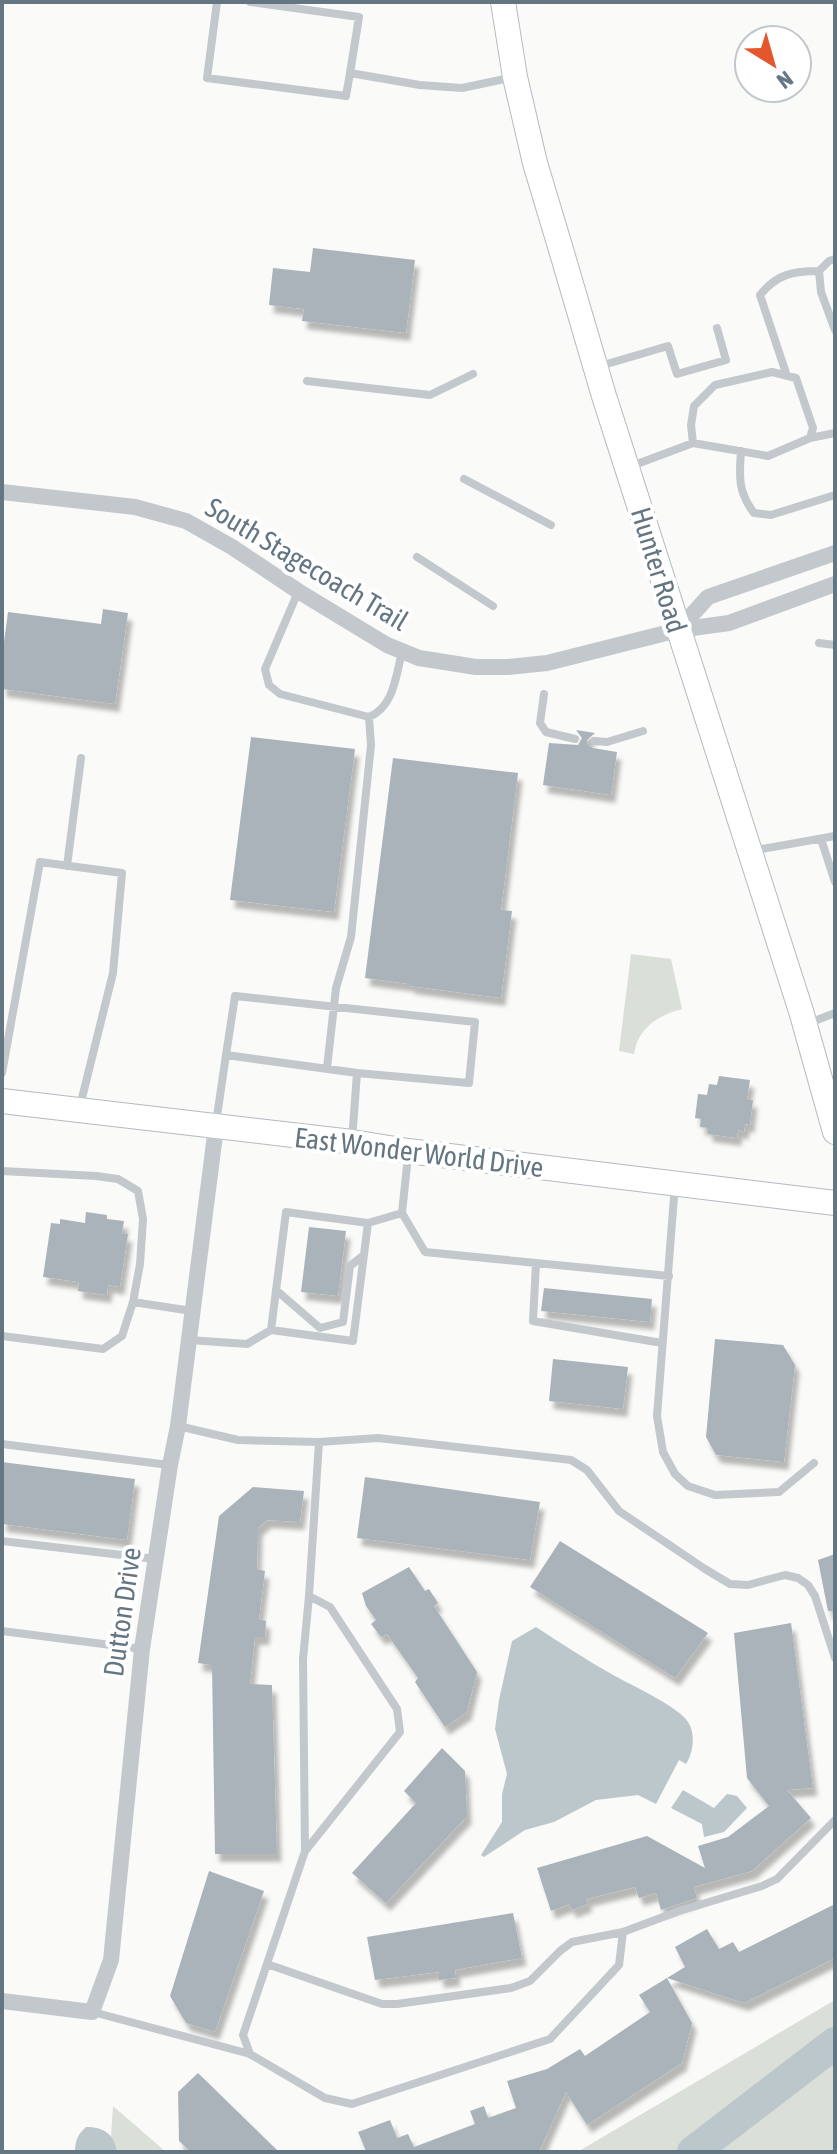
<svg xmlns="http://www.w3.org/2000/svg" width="837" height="2154" viewBox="0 0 837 2154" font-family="'Asap Condensed',sans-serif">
<defs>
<filter id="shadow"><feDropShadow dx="4.5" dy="8" stdDeviation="2" flood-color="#0004"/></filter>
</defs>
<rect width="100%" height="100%" fill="#fafaf8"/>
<path fill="#dadfd7" d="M631,954L671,959L682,1009C658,1015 638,1028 634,1054L619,1051Z
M835,2000V2152H575L579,2151Z
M113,2106L166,2152H110Z"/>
<path fill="#bbc7cb" d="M536,1627C562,1644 588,1661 615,1676C633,1686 679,1707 688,1722C696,1734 693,1753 686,1764L679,1760L656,1804L638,1795L596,1800L554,1822L525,1830L484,1857L481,1855L502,1822V1794L507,1774L495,1729L499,1700L512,1641Z
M683,1790L714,1808L727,1794L737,1796L747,1808L724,1832L704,1837L702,1824L671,1808Z
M86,2127C103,2127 114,2133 117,2152H75C75,2141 78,2134 86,2127Z"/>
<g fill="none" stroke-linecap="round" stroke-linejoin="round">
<path stroke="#bbc7cb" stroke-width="32" d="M693,2152L835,2043"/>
</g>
<path fill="#aab3b9" filter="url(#shadow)" d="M313,248L415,260L406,333L302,321L304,309L269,305L273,268L310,272Z
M103,609L128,613L115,704L2,689V657L8,612L101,624Z
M576,730L595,733L587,740L588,745L593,748L617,752L611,795L543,785L549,743L578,745L582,738Z
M251,737L355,749L334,912L230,900Z
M393,758L518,773L501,910L512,911L501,998L410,986V984L365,978Z
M719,1076L750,1080L747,1099L753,1100L750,1125L745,1124L744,1132L738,1130L737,1138L708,1134V1128L700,1127L701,1119L695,1118L698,1094L707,1095L709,1084L717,1085Z
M86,1212L107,1215V1219L124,1221L122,1234H128L120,1287L108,1285L107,1295L78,1291L79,1282L43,1277L51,1223L60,1224V1219L85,1223Z
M309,1227L346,1231L338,1296L301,1292Z
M544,1288L652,1299L650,1322L541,1311Z
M715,1339L783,1345L795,1365L784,1462L716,1455L706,1437Z
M553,1359L628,1367L623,1409L549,1401Z
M2,1462L135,1479L127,1540L2,1524Z
M365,1477L540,1502L530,1560L357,1538Z
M253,1487L304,1491L300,1522L267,1520L258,1528L257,1569L265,1571L259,1619L266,1621L265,1637H255L250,1684L272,1685L277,1854H215L212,1665L198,1663L219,1516Z
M560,1541L708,1633L675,1678L530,1587Z
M835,1554V1611H828L818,1560Z
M409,1567L425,1591L429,1589L438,1603L434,1606L477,1672L467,1712L445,1727L415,1682L418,1678L387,1634L381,1637L371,1624L376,1620L366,1606L362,1593Z
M791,1623L813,1788L787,1790L811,1818L752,1871L694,1887L697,1898L661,1910L656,1893L639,1898L635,1887L586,1899L588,1904L572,1910L569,1904L551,1911L537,1868L647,1836L705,1868L698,1846L728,1837L769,1806L747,1778L734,1633Z
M442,1748L465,1771L467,1816L386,1903L352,1873L416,1803L404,1791Z
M209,1871L264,1891L215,2032L186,2023L170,1996Z
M835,1904V1958L744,2003L667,1978L685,1967L675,1947L707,1929L719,1949L733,1942L739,1952Z
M513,1913L522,1958L455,1970L456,1978L439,1980V1972L375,1980L367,1937Z
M667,1978L692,2023L682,2063L587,2125L566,2092L539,2152H364L366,2151L358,2132L390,2120L397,2138L408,2134L414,2147L475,2124L470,2111L484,2106L488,2118L516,2108L507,2081L547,2069L580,2049L585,2056L650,2012L639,1995Z
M198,2073L279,2152H191L179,2141L178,2092Z"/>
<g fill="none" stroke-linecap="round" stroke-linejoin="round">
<defs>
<path id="secondary" d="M503,2L515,77L535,163L562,253L604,396L801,1011L835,1132
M2,1101L352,1142L408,1151L835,1203"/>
</defs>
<use href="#secondary" stroke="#b3babf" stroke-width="26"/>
<path stroke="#c3c8cc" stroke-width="8" d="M217,2L207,78L346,96L350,73L420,85L462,88L514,77
M250,2L359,17L350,73
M835,259L829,261L819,271L821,292L835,330
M600,366L668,346L677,374L726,360L717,328
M787,376L760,295C777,274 793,271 819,271
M307,381L430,395L473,374
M810,438L835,433
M741,451C739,477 738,492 754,513L771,515L835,495
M629,467L693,443L768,456L810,438L813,428L796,378L772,372L715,385L694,406L691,425L693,443
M464,479L551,525
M417,557L493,606
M298,592L265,669L269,685L280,694L369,717C394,707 396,675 402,652
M819,643L835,645
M544,694L540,723L546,732L575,739
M594,741L607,742L643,731
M821,839L835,882
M751,851L835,836
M67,866L81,758
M809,1023L835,1013
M226,1055L235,996L475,1022L469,1083L357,1073
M327,1068L336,988L351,937L371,745L369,717
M2,1073L40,862L122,873L113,973L80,1106
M216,1123L226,1055L357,1073L352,1141
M408,1156L402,1213L425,1252L669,1276
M2,1171L96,1176L118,1179L138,1191L143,1219L140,1264L133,1302L122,1336L103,1349L2,1336
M675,1184L657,1416L663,1452L675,1474L688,1486L715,1495L779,1492L814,1463
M536,1263L533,1321L662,1343
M276,1290L320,1328L343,1322L350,1266L364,1255
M133,1302L192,1311
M271,1330L353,1341L368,1223
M189,1340L247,1344L271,1330L286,1212L368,1223L402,1213
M178,1426L238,1440L319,1442L378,1438L571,1460L587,1470L619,1511L705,1569L730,1584L748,1585L785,1575L798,1578L808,1585L815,1596L835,1658
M2,1444L169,1465
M2,1541L156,1559
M2,1631L142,1649
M306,1850L400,1732L397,1709L330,1607L309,1596
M267,1964L382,2004H397L511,1988L530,1981L560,1951L572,1942L623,1932
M93,2012L250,2054L325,2098L352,2104L550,2039L619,1965L623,1932L679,1911L762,1886L777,1879L835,1820
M250,2054L243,2035L305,1851L303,1659L309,1596L319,1442"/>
<path stroke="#c3c8cc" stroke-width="16" d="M2,492L135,507L186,521L232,547L298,591L387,645L419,658L476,667H508L547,663L678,630L729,623L835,584
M678,630L708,597L835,553
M2,2001L92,2012L111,1960L142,1649L170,1465L178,1426L216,1127"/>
<use href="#secondary" stroke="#fff" stroke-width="24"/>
</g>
<g text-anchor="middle" stroke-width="8" stroke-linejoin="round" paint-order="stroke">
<g font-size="28" fill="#657683" stroke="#fff">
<text transform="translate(307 564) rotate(31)" y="10">South Stagecoach Trail</text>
<text transform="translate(659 570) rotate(73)" y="10">Hunter Road</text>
<text transform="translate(419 1152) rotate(7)" y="10">East Wonder World Drive</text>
<text transform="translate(122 1612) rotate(-82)" y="10">Dutton Drive</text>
</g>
</g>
<rect width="837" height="2154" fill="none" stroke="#657683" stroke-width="8"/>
<g transform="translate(773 64) rotate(143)"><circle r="38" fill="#ffffff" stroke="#c1c8cd" stroke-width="2"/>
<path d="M0-6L14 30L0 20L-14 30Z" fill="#e4572e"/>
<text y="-12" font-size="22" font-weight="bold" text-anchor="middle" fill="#657683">N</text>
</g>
</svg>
